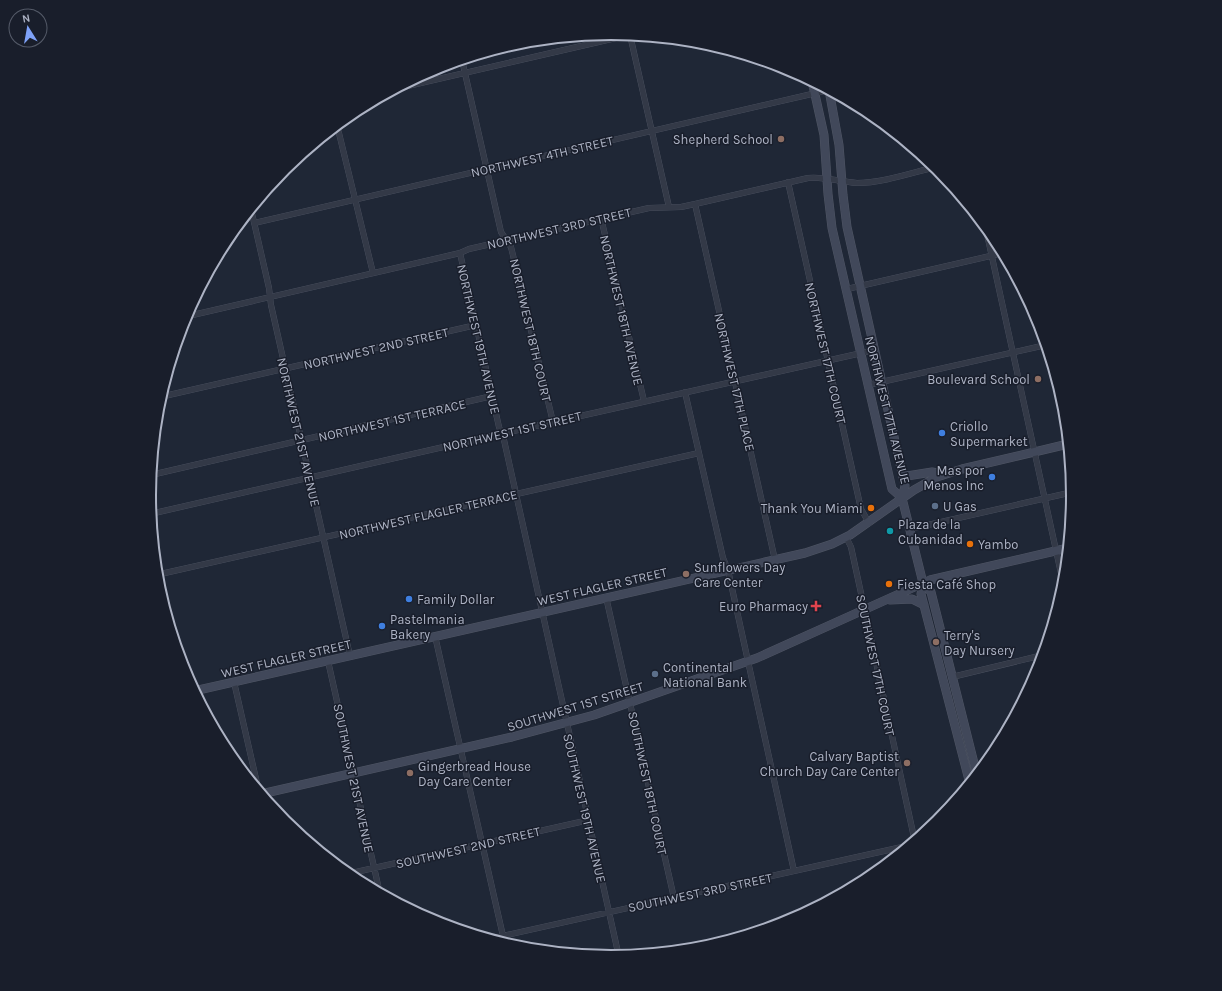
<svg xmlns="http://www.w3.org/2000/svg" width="1222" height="991" viewBox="0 0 1222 991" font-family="Karla,sans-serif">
<rect width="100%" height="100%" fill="#1f2736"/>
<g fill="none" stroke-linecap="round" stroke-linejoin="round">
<defs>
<path id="street" d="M630,35L669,207
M462,60L501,232L511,247L553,422
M395,89L629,35
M337,125L373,273
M788,182L861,509L869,523
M695,204L775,560
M251,209L269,288L271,305L350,656
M601,218L644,401
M254,223L829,90
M985,225L1064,587
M460,253L499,427L504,440L619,957
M847,289L1003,253
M184,317L460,253L469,249L649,208L681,207L695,204L808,178C824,176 840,182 857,183C882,183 911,173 936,167
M868,385L1046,345
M685,392L723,558L728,570L794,871
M160,397L476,325
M151,475L492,396
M150,514L509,432L875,350
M910,529L1073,492
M846,537L851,547L915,842
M156,575L699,453
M606,597L674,898
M435,636L503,936
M328,661L380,894
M952,677L1043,655
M234,682L259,792
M347,874L589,820
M489,939L911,845"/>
<path id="secondary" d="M812,81L824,135L828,194L832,228L892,489L902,498L923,583L931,592L977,775
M829,90L839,145L843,195L847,227L905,486L902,498
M902,473L907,476L932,472L944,474
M923,583L921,594L970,784
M890,600L912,599L924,605
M194,691L805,553L832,544L850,535L914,490L937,477L962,469L1068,444
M261,794L512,737L594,715L757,658L930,580L1068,548"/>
</defs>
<use href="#street" stroke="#505665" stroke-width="6"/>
<use href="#secondary" stroke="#505665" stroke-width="9"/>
<use href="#street" stroke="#333947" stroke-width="5.5"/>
<use href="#secondary" stroke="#41485a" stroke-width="8"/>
</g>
<g fill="#8d6e63" stroke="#191e2b" stroke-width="1.5">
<circle cx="781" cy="139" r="4"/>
<circle cx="1038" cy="379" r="4"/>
<circle cx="686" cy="574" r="4"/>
<circle cx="936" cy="642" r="4"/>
<circle cx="907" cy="763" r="4"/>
<circle cx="410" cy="773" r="4"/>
</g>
<g fill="#3f7fe0" stroke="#191e2b" stroke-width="1.5">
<circle cx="942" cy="433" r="4"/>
<circle cx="992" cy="477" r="4"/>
<circle cx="409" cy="599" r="4"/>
<circle cx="382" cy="626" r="4"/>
</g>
<g fill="#5c6f8a" stroke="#191e2b" stroke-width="1.5">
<circle cx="935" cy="506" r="4"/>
<circle cx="655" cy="674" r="4"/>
</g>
<g fill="#e8710a" stroke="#191e2b" stroke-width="1.5">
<circle cx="871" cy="508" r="4"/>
<circle cx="970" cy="544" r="4"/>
<circle cx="889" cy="584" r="4"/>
</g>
<circle fill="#0f9aa8" stroke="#191e2b" stroke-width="1.5" cx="890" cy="531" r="4"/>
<path fill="#e0444e" stroke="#191e2b" stroke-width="1.5" d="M814 600h4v4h4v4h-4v4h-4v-4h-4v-4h4z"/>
<g text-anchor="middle" stroke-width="3" stroke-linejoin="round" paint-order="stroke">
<g font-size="13" fill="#adb3c4" stroke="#191e2b" text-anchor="start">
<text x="773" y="144" text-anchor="end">Shepherd School</text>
<text x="1030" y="384" text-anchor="end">Boulevard School</text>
<text x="950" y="431">Criollo<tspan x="950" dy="15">Supermarket</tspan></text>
<text x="984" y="475" text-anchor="end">Mas por<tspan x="984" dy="15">Menos Inc</tspan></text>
<text x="943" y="511">U Gas</text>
<text x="863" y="513" text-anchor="end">Thank You Miami</text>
<text x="898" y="529">Plaza de la<tspan x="898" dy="15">Cubanidad</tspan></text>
<text x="978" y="549">Yambo</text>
<text x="694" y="572">Sunflowers Day<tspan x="694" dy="15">Care Center</tspan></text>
<text x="897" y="589">Fiesta Café Shop</text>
<text x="417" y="604">Family Dollar</text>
<text x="808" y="611" text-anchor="end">Euro Pharmacy</text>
<text x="390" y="624">Pastelmania<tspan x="390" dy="15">Bakery</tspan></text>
<text x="944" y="640">Terry's<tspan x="944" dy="15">Day Nursery</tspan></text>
<text x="663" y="672">Continental<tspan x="663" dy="15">National Bank</tspan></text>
<text x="899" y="761" text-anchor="end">Calvary Baptist<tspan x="899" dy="15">Church Day Care Center</tspan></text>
<text x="418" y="771">Gingerbread House<tspan x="418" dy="15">Day Care Center</tspan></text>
</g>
<g font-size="13" fill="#adb3c4" stroke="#191e2b">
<text transform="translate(542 156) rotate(-13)" y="5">NORTHWEST 4TH STREET</text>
<text transform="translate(559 228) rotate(-13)" y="5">NORTHWEST 3RD STREET</text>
<text transform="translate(622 310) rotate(77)" y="5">NORTHWEST 18TH AVENUE</text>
<text transform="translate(531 330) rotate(77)" y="5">NORTHWEST 18TH COURT</text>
<text transform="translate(479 339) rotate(77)" y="5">NORTHWEST 19TH AVENUE</text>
<text transform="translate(376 348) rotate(-13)" y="5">NORTHWEST 2ND STREET</text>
<text transform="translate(826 353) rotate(77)" y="5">NORTHWEST 17TH COURT</text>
<text transform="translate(735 382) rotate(77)" y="5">NORTHWEST 17TH PLACE</text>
<text transform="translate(888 410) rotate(76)" y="5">NORTHWEST 17TH AVENUE</text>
<text transform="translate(392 420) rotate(-13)" y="5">NORTHWEST 1ST TERRACE</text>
<text transform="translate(512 431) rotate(-13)" y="5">NORTHWEST 1ST STREET</text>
<text transform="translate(299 432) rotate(77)" y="5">NORTHWEST 21ST AVENUE</text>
<text transform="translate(428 514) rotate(-13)" y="5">NORTHWEST FLAGLER TERRACE</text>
<text transform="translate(602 586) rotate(-13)" y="5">WEST FLAGLER STREET</text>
<text transform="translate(286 658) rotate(-13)" y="5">WEST FLAGLER STREET</text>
<text transform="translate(876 665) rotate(78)" y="5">SOUTHWEST 17TH COURT</text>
<text transform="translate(575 706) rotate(-17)" y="5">SOUTHWEST 1ST STREET</text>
<text transform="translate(354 778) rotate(78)" y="5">SOUTHWEST 21ST AVENUE</text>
<text transform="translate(648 783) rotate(78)" y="5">SOUTHWEST 18TH COURT</text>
<text transform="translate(585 808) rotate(77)" y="5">SOUTHWEST 19TH AVENUE</text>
<text transform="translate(468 847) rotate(-13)" y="5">SOUTHWEST 2ND STREET</text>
<text transform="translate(700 892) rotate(-12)" y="5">SOUTHWEST 3RD STREET</text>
</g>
</g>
<path d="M0 0H1222V991H0ZM156 495a455 455 0 1 1 910 0a455 455 0 1 1-910 0Z" fill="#191e2b" fill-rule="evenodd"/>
<path fill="none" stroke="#adb3c4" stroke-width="2" d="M156 495a455 455 0 1 1 910 0a455 455 0 1 1-910 0Z"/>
<g transform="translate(28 28) rotate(349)"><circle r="19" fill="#191e2b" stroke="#545a68"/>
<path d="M0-3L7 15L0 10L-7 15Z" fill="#7ea1f7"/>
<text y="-6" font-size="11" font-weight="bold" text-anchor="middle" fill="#adb3c4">N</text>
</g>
</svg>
